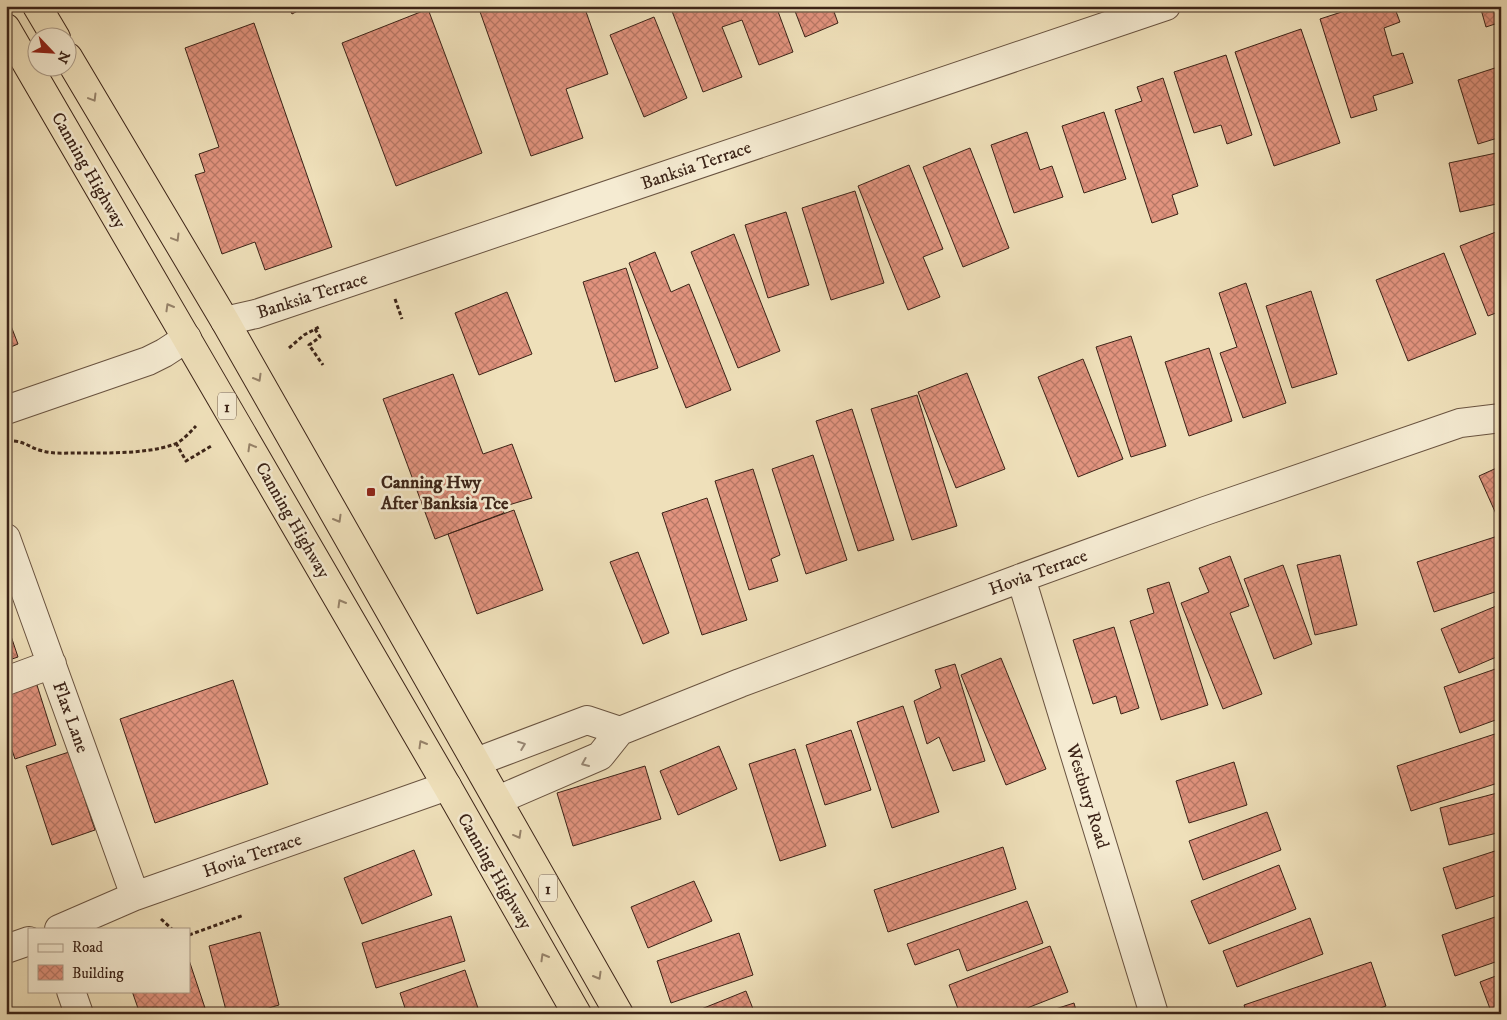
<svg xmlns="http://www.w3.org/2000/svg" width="1507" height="1020" viewBox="0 0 1507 1020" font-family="'IM FELL DW Pica',serif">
<defs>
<pattern id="building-cross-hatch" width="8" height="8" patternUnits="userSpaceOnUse" patternTransform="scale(1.25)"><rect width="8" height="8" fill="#e1937e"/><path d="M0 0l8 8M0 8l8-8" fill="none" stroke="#b87866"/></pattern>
</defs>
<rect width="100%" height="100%" fill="#efe0ba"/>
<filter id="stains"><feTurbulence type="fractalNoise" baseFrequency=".004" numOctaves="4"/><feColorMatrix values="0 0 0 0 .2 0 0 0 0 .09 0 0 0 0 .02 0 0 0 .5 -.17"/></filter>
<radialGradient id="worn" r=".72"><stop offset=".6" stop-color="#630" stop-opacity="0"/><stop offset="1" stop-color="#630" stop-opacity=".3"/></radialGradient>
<path fill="url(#building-cross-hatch)" stroke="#3c2418" d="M288,6H307L292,14Z
M478,6H584L608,74L566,89L583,138L531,156Z
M670,6H776L793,52L759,65L742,20L722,27L742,77L703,92Z
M793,6H832L838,23L805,37Z
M851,6H864L852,11Z
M1360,6H1394L1400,22L1384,28L1392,56L1403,53L1413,83L1373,96L1377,110L1351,118L1320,19Z
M1480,6H1501V22L1486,27Z
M428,9L482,153L396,186L342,43Z
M654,17L687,98L644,117L610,35Z
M254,23L332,247L265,270L255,242L222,254L195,175L205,172L199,154L219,147L185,48Z
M1301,29L1340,143L1274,166L1235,52Z
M1226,55L1252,135L1227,144L1221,125L1194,133L1174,72Z
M1501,66V137L1478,144L1458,80Z
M1163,78L1198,186L1172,195L1178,214L1152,223L1115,110L1142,101L1137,87Z
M1104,112L1126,179L1084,193L1062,126Z
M1027,132L1040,170L1052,166L1063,197L1014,213L991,145Z
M970,148L1009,248L963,267L923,167Z
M1501,152V203L1460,212L1449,163Z
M909,165L943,249L923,257L940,297L908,310L858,186Z
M855,191L884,283L831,300L802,208Z
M786,212L809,285L768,298L745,225Z
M1501,230V311L1488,316L1460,246Z
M734,234L780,351L738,368L691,252Z
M655,252L671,292L689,284L731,390L686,408L629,263Z
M1444,253L1476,334L1408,361L1376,280Z
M626,268L658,368L615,382L583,282Z
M1246,283L1286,403L1243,418L1220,353L1237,347L1219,293Z
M1311,291L1337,374L1292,388L1266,306Z
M507,292L532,354L479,375L455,313Z
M6,313L18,344L6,349Z
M1131,336L1166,446L1131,457L1096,347Z
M1209,348L1232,421L1189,436L1165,362Z
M1083,359L1123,459L1078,477L1038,377Z
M967,373L1005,469L956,488L918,392Z
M453,374L483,454L512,444L532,498L502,507L504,513L435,539L383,399Z
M917,395L957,526L912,540L871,409Z
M852,409L894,540L858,551L816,421Z
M813,455L847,560L806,574L772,469Z
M1501,466V525L1479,476Z
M753,469L780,555L771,559L778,581L749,590L715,481Z
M707,498L747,620L702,635L662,513Z
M514,510L543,590L477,614L448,534Z
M1501,535V590L1434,612L1417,562Z
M638,552L669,633L643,644L610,562Z
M1340,555L1357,625L1315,635L1297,565Z
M1230,556L1249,606L1230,613L1262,694L1223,709L1181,603L1209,592L1199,568Z
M1283,565L1312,644L1274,659L1244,579Z
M1169,582L1208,705L1161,720L1130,621L1154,613L1147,589Z
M1501,604V655L1459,673L1441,629Z
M6,621L18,657L6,661Z
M1114,627L1139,708L1121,714L1116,696L1093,704L1073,640Z
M1001,658L1046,769L1006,785L961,675Z
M955,664L985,761L953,771L939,737L927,744L914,701L941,688L935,670Z
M1501,667V718L1460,733L1444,687Z
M233,680L268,784L155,823L120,719Z
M36,682L56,745L15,759L6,733V692Z
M903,706L939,812L892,828L857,722Z
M851,730L871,790L825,805L806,745Z
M1501,732V782L1411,811L1397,766Z
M719,746L737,789L678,815L660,771Z
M795,749L826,846L780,861L749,764Z
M69,752L95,830L52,845L26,766Z
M1234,762L1247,805L1189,823L1176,781Z
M645,766L661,819L573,846L557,793Z
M1501,792V832L1449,845L1440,808Z
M1267,812L1281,850L1203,880L1189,841Z
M1003,847L1016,889L888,932L874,890Z
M1501,849V905L1497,895L1456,909L1443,868Z
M414,850L432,895L362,924L344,878Z
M1279,865L1296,909L1209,944L1191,901Z
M694,881L712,921L648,948L631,907Z
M1027,901L1043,943L967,971L959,949L915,965L907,944Z
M1501,915V960L1455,976L1442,935Z
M451,916L465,961L376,988L362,943Z
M1310,918L1323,954L1237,987L1223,951Z
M260,932L279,1005L249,1014H227L209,946Z
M739,933L753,975L671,1003L657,961Z
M1050,946L1068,992L1012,1014H960L949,985Z
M189,960L207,1014H140L132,991H189Z
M1371,962L1386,1006L1364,1014H1247L1244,1005Z
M465,970L480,1014H407L400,993Z
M1501,974V1014H1492L1480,982Z
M746,991L755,1014H689Z
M1074,1003L1077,1014H1040Z"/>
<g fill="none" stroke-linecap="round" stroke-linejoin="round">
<defs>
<path id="street" d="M225,321L256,314L1166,6
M6,410L148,361L164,353L187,338
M6,538L135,896
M1021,578L1154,1014
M6,681L52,664
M476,762L587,720L620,731
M498,800L600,756L620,731L740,683L1021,578L1205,511L1460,423L1501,418
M59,929L135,896L447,786
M6,949L29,941
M71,991L79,1014"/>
<path id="highway" d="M37,6L56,38
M6,28L447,786L577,1014
M68,57L225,321L619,1014"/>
</defs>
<use href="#street" stroke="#695340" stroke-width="30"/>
<use href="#highway" stroke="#3c2418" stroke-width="30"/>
<path stroke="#3c2418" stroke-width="3" stroke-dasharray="4 2.5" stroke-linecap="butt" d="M395,299L402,319
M315,329L320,337L309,345L323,365
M289,348L304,335L319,327
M14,441C26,442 32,449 43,451C53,454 66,453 77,453C105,453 146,454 172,445C182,442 189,433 196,426
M176,443L186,461L213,445
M161,919L172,929
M189,935L244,915"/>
<use href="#street" stroke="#f5ebd2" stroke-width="28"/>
<use href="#highway" stroke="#efe0ba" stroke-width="28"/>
</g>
<defs><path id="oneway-chevron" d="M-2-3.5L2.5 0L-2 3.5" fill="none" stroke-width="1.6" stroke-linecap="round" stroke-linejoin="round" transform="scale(1.25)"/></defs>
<g stroke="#968269">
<use href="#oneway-chevron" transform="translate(93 98) rotate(59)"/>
<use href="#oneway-chevron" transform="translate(176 238) rotate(59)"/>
<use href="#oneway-chevron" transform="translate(169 307) rotate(-120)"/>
<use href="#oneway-chevron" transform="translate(258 378) rotate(60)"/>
<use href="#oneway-chevron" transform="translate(251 447) rotate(-120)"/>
<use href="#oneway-chevron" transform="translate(338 519) rotate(60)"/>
<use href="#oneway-chevron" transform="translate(341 603) rotate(-120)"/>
<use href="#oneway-chevron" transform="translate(422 744) rotate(-120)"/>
<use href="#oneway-chevron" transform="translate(518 835) rotate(61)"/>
<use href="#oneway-chevron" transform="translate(544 957) rotate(-120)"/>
<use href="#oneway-chevron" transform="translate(598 976) rotate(60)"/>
</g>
<g stroke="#988875">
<use href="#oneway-chevron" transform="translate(522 745) rotate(-21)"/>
<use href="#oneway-chevron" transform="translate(585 763) rotate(157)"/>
</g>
<rect fill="#8f2418" stroke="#f5ebd2" stroke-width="2" x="366" y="487" width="10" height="10" rx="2.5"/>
<g text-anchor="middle" stroke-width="5" stroke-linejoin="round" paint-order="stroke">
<g fill="#f5ebd2" stroke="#746050" stroke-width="1">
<rect x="218" y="392.5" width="18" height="27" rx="4"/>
<rect x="539" y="874.5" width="18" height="27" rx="4"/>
</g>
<g font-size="16" font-weight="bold" fill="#3c2418">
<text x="227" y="412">1</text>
<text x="548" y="894">1</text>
</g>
<g font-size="18" fill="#3c2418" stroke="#f5ebd2">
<text transform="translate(696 165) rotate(-19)" y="6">Banksia Terrace</text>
<text transform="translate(89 170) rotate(60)" y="6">Canning Highway</text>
<text transform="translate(312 295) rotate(-18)" y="6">Banksia Terrace</text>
<text transform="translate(293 520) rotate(60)" y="6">Canning Highway</text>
<text transform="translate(1038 572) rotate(-20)" y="6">Hovia Terrace</text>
<text transform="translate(71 717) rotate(70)" y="6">Flax Lane</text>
<text transform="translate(1088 796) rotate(73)" y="6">Westbury Road</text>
<text transform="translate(252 855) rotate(-19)" y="6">Hovia Terrace</text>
<text transform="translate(495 871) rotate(60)" y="6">Canning Highway</text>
</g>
<g font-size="18" font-weight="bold" fill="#3c2418" stroke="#f5ebd2" text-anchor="start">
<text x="381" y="488">Canning Hwy<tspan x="381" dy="21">After Banksia Tce</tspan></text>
</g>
</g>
<rect width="1507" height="1020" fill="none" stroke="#efe0ba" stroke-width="25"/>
<rect x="8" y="8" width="1492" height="1005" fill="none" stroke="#3c2418" stroke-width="2.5"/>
<rect x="12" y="12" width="1482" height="995" fill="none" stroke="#3c2418"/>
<rect x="28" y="928" width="162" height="65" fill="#f5ebd2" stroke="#ab9b88"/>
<rect x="38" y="944" width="25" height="8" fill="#f5ebd2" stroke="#ab9b88"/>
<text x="72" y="952" font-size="15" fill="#3c2418">Road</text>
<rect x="38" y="965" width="25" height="15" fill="url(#building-cross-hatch)" stroke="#ab9b88"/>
<text x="72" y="978" font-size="15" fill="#3c2418">Building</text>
<g transform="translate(52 52) rotate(115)"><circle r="24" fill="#f5ebd2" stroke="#ab9b88"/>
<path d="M0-4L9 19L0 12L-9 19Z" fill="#8f2418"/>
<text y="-8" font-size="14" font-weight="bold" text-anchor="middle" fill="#3c2418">N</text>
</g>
<rect width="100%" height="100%" filter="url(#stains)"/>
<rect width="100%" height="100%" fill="url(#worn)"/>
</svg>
